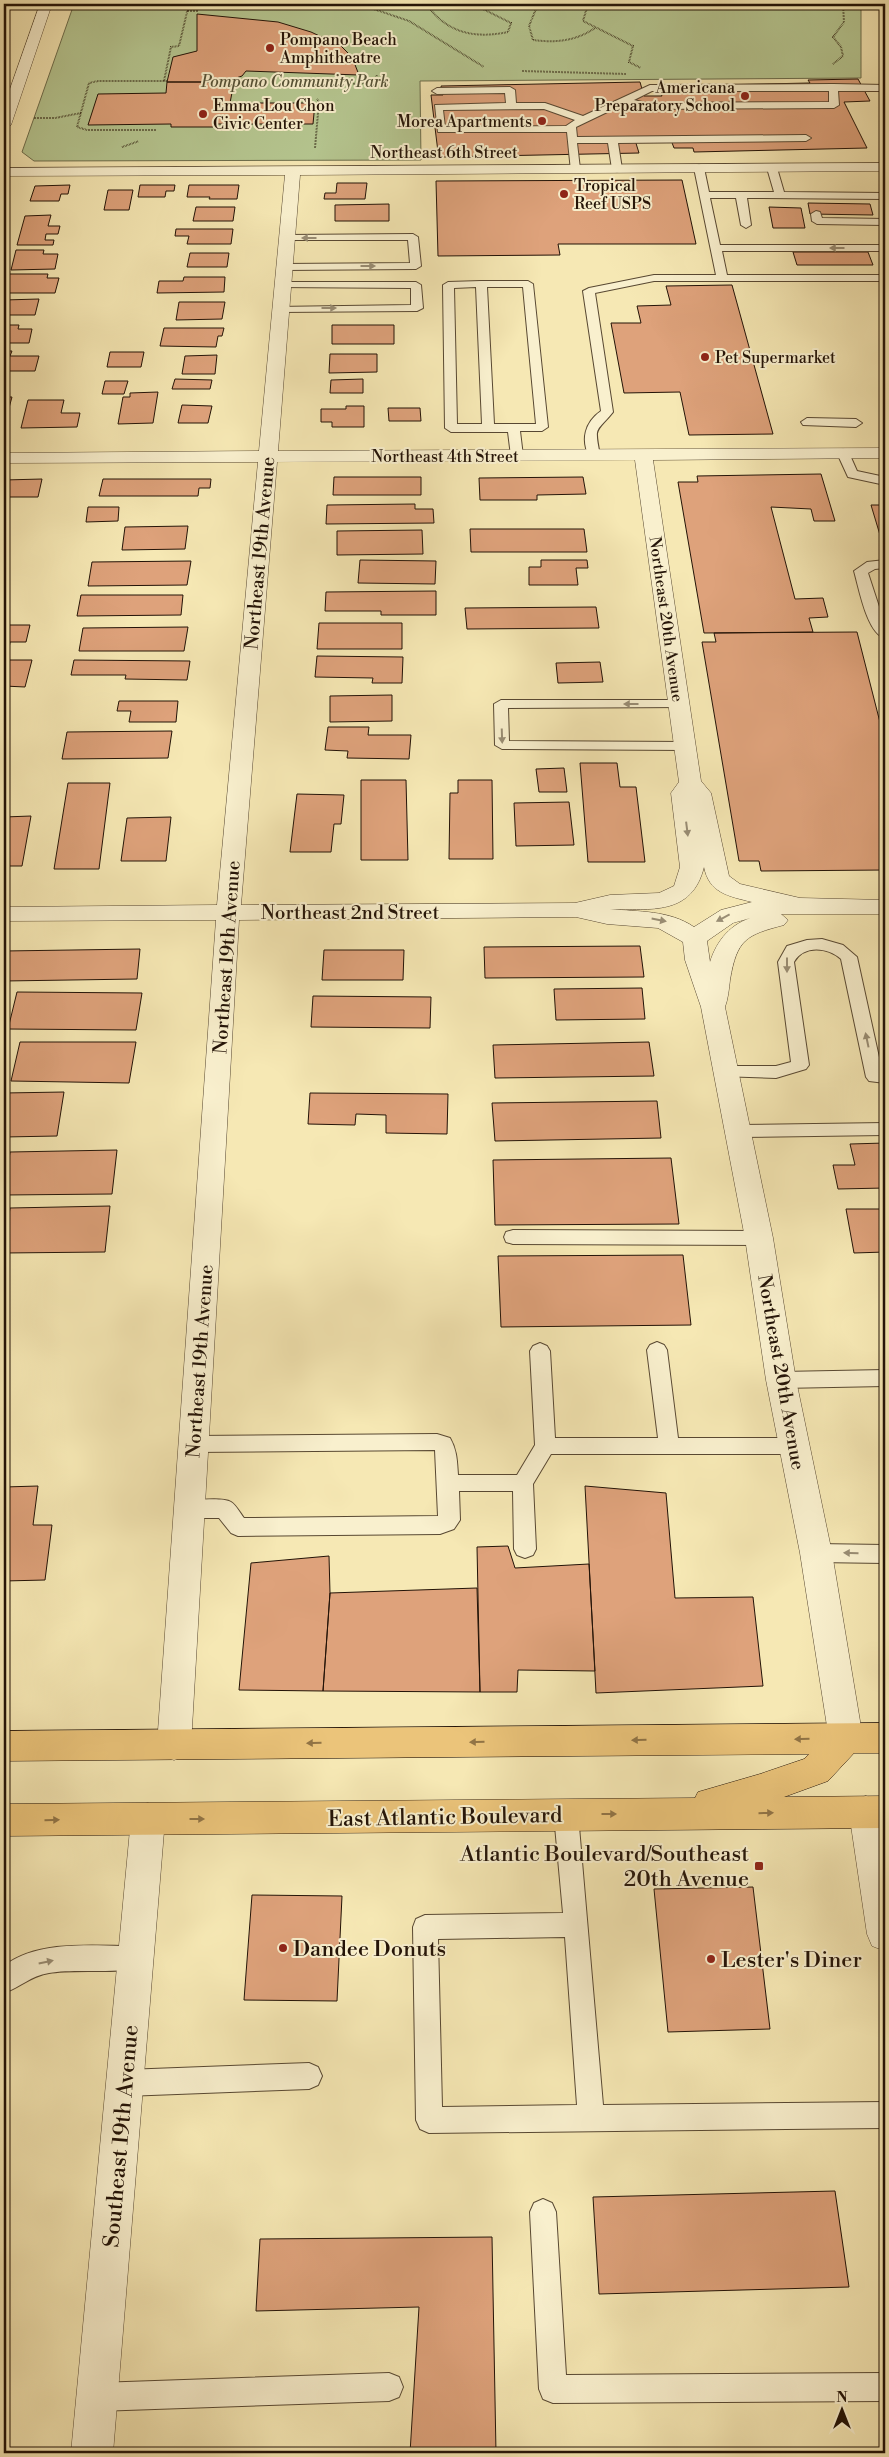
<svg xmlns="http://www.w3.org/2000/svg" width="889" height="2457" viewBox="0 0 889 2457" font-family="'Libre Bodoni',serif">
<rect width="100%" height="100%" fill="#f6e8b4"/>
<filter id="stains"><feTurbulence type="fractalNoise" baseFrequency=".004" numOctaves="4"/><feColorMatrix values="0 0 0 0 .2 0 0 0 0 .09 0 0 0 0 .02 0 0 0 .5 -.17"/></filter>
<radialGradient id="worn" r=".72"><stop offset=".6" stop-color="#630" stop-opacity="0"/><stop offset="1" stop-color="#630" stop-opacity=".3"/></radialGradient>
<path fill="#b6c791" stroke="#6c6d4c" d="M74,4H861V78L420,81L421,160L34,161L22,152Z"/>
<path fill="#dea27b" stroke="#231307" d="M197,14L278,22L311,32L341,46L352,57L359,75L246,71L242,76L233,79L234,82H167L173,57L197,51Z
M858,79L870,101L844,102L867,148L694,152L693,148H674L671,140H635L639,153L442,157L441,152H438L431,95H443L441,86L640,82L644,96H662L659,89L668,86L810,83L808,80Z
M167,82H234L230,103H315L313,124H214L213,127H171V124L88,125L98,94L166,93Z
M682,180L696,244H558L560,255L438,256L436,181Z
M337,183H367L365,199H324L325,193H336Z
M70,185L68,194H61L59,201H30L35,186Z
M140,185H175L174,191H166L165,197H138Z
M189,185H239L237,199H209L210,197H187Z
M108,190H133L129,210H104Z
M808,203L870,204L873,215L810,214Z
M389,204V221H335V205Z
M196,207H235L233,221H193Z
M769,207L801,208L805,228H773Z
M51,215L48,226H60L58,234H46L45,240H54L53,245H17L25,216Z
M176,229H233L231,244H187L189,236H175Z
M16,250H44L43,254H58L55,269L11,270Z
M793,252H868L873,265H797Z
M190,253H229L227,267H187Z
M6,274H48L47,278H59L55,293H4Z
M184,277H225L224,292L157,293L159,281H183Z
M732,285L773,434L689,435L680,392L624,393L611,323H641L637,306L671,305L666,286Z
M39,299L35,315H4V300Z
M179,302H225L222,319L176,320Z
M4,325H19L18,329H32L29,343H9V346H4Z
M332,325H394V344H332Z
M164,328H224L222,336H218L216,347L160,346Z
M4,351H12L10,356H39L35,371H4Z
M110,352H144L141,367H107Z
M330,354H377V372L329,373Z
M217,355L215,374H182L185,356Z
M175,379L212,380L210,389H172Z
M363,379V393H330L331,380Z
M105,381H128L124,394H102Z
M158,392L153,423L118,424L123,397H130V393Z
M4,397H12L4,426Z
M28,400H64L61,413H80L77,427L21,428Z
M182,405L212,406L208,423H178Z
M346,406H364V427H332V422H321V409H346Z
M388,408H420L421,421H389Z
M821,474L835,521H814L811,509L771,507L795,599L823,598L828,617L809,618L813,632L704,633L678,482H698L697,476Z
M334,477H421V495H333Z
M583,477L586,494L537,495V500H480L479,478Z
M42,479L38,497H4V480Z
M103,479H211L210,488H199L198,496H99Z
M415,504V509H433L434,523L326,524L327,505Z
M871,505H885V545H883Z
M88,507H119L118,521L86,522Z
M188,526L185,549L122,550L125,527Z
M470,529H584L587,552H471Z
M422,530L423,554L337,555V531Z
M360,560L436,561L435,584L358,583Z
M541,560H587L588,568H576L578,585H529V567H541Z
M191,561L187,585L88,586L92,562Z
M436,591V615H381V611H325L326,592Z
M81,595H183L181,615L77,616Z
M596,607L599,628L467,629L465,608Z
M319,623H402V649H317Z
M4,625H30L26,642H10L9,649H4Z
M188,627L184,651H79L83,628Z
M857,632L885,742V870L761,871L759,861H739L702,642H716L714,633Z
M317,656L403,657L402,683H372L373,678L315,677Z
M4,660H32L25,687L4,686Z
M74,660L190,661L187,680L125,679L126,675H71Z
M600,662L603,682L558,683L556,663Z
M392,695V721L330,722V696Z
M119,701H178L176,722H129L131,711H117Z
M328,727H369L368,735H411L409,759L347,758L348,751L325,750Z
M172,731L168,758L62,759L67,732Z
M580,763H617L620,787H636L645,862H588Z
M564,768L567,792H539L536,769Z
M361,780H406L408,860H361Z
M458,780H492L493,859H449L450,793H458Z
M68,783H110L99,869H54Z
M297,794L344,795L341,824H334L331,852H290Z
M569,802L574,845L516,846L514,803Z
M31,816L22,866H4V817Z
M171,817L166,861H121L127,818Z
M640,946L644,977L485,978L484,947Z
M140,949L137,979L4,981V951Z
M324,950H404L403,980H322Z
M642,988L645,1019L556,1020L554,989Z
M17,992L142,993L136,1030L8,1029Z
M313,996L431,997L430,1028L311,1027Z
M20,1042H136L129,1083L11,1081Z
M649,1042L654,1076L495,1078L493,1045Z
M64,1092L57,1136L4,1137V1093Z
M310,1093L448,1094L447,1134L386,1133V1115L356,1114L355,1125L308,1124Z
M657,1101L661,1138L495,1141L492,1103Z
M885,1143V1188L838,1189L833,1165H855L850,1144Z
M117,1150L112,1194L4,1195L10,1152Z
M671,1158L679,1224L495,1225L493,1160Z
M110,1206L105,1252L4,1253L10,1208Z
M846,1209H885V1252L854,1253Z
M683,1255L691,1325L501,1327L498,1256Z
M38,1486L33,1525H52L45,1580L4,1581V1487Z
M585,1486L666,1493L675,1598L753,1597L763,1686L596,1693Z
M508,1546L515,1568L589,1564L595,1671L518,1670L517,1692H480L477,1547Z
M329,1556L330,1593L323,1691L239,1690L251,1563Z
M477,1588L480,1692L323,1691L330,1593Z
M753,1887L770,2029L668,2032L654,1889Z
M252,1895L342,1896L337,2001L244,2000Z
M835,2191L849,2287L599,2294L593,2197Z
M492,2237L496,2453H410L419,2307L256,2311L260,2239Z"/>
<g fill="none" stroke-linecap="round" stroke-linejoin="round">
<defs>
<path id="lane" d="M833,84L885,85V91H838L839,105L834,108L645,109L626,103L576,127L577,137L806,135L811,138L806,141L618,143L622,169L617,172L612,169L608,143H577L580,169L571,171L567,132H438L435,105L506,103L505,93L437,94L432,91L437,88L510,87L515,90L516,103H545L583,116L650,85ZM652,91H829V102L646,103L634,100ZM544,109L575,120L566,126L445,127L443,110Z
M699,165L704,168L709,192H774L767,168L772,165L777,168L784,192L885,193V199L747,198L751,225L746,228L741,225L736,198H710L720,245H885V251H722L727,275H885V281H654L595,293L613,412C596,433 594,425 600,455L594,459L590,458C580,440 585,422 601,411L583,291L589,288L654,275H716L694,168Z
M816,211L820,212L822,218L885,219V225L817,224L812,221L811,214Z
M413,234L418,237L421,266L416,269L284,270L279,267L284,264L410,263L408,240H283L282,238L287,235Z
M481,281H528L533,284L548,427L542,431H520L523,456L517,460L511,456L508,432H451L445,428L443,285L448,282ZM476,287L482,424H457L454,288ZM487,287H523L536,424H494Z
M282,282H416L421,285L423,308L417,311L280,312L274,309L276,307L411,305V288L278,287V283Z
M807,418L856,419L862,423L856,427L803,425L801,422Z
M843,449L849,453L857,471L885,477V485L848,477L837,453Z
M885,560V568L875,569L868,573L885,625V638C867,634 859,588 854,571L867,562Z
M501,700H680L687,704L685,707L508,708L509,741L686,742L693,746L686,750L502,749L495,745L494,704Z
M822,939L843,945L857,957L882,1071H885V1083L869,1081L866,1077L841,959C827,947 804,945 794,962L809,1065L806,1069L776,1078L719,1076L716,1072L719,1068L725,1066H776L791,1062L778,962L787,946L807,940Z
M885,1123V1135L738,1137L732,1135L729,1131L732,1127L738,1125Z
M513,1230L759,1231L766,1233L768,1238L766,1243L759,1245L513,1244L506,1242L504,1237L506,1232Z
M657,1342L664,1345L667,1350L678,1438H793L800,1440L803,1446L800,1452L793,1454H551L533,1484L536,1549L533,1555L525,1558L517,1555L514,1549L513,1491H459L460,1520L454,1529L440,1534L238,1536L231,1533L219,1518H190L183,1515L179,1509L183,1503C192,1500 222,1497 231,1502C236,1505 240,1513 244,1518L438,1516L435,1450L194,1452L187,1450L184,1444L187,1438L194,1436L437,1434L450,1438C457,1450 457,1461 458,1475H517L535,1445L530,1351L533,1346L540,1343L547,1346L550,1351L555,1438H658L647,1350L650,1345Z
M885,1370V1386L781,1388L774,1386L771,1380L774,1374L781,1372Z
M816,1544L885,1545V1563L816,1562L808,1559L805,1553L808,1547Z
M566,1804L574,1807L578,1815L603,2105L885,2102V2128L429,2133L420,2129L416,2120L413,1927L416,1919L425,1915L563,1913L554,1815L558,1807ZM565,1937L577,2105L442,2107L438,1939Z
M121,1946H136L145,1950L148,1958L145,1966C123,1975 76,1968 49,1973C30,1976 21,1987 4,1993V1966C35,1942 84,1945 121,1946Z
M309,2063L318,2067L322,2076L318,2085L309,2089L125,2096L116,2092L112,2083L116,2074L125,2070Z
M543,2199L552,2203L556,2212L566,2375L885,2373V2401L553,2403L543,2399L539,2389L530,2212L534,2203Z
M389,2373L399,2377L403,2387L399,2397L389,2401L97,2411L87,2407L83,2397L87,2387L97,2383Z"/>
<path id="street" d="M40,4H52L11,125L4,129V106Z
M885,163V171L300,175L278,451L885,448V458L653,460L701,781L711,793L729,876L740,884L800,898L885,900V914H781L788,920L784,925C746,935 737,939 730,980C729,989 728,999 725,1007L773,1238L796,1380L832,1553L863,1739L858,1750L846,1754L834,1750L829,1739L800,1553L766,1380L745,1238L701,1007L685,960L683,942L658,928L607,924L576,917L239,920L191,1745L186,1756L174,1760L162,1756L157,1745L216,920L4,921V907L217,905L258,462L4,463V453L259,451L285,175L4,176V168ZM635,460L679,782L671,793L680,867L674,886L659,893L610,895L575,903L241,905L277,462ZM704,867C709,893 728,896 752,902L721,910L694,927C669,910 639,912 610,909C651,909 692,916 704,867ZM754,917C731,923 717,940 710,962L707,941L733,923Z
M866,1796L878,1801L885,1824V1951L872,1946L867,1934L849,1812L854,1801Z
M148,1803L160,1808L165,1819L113,2453H71L131,1819L136,1808Z"/>
<path id="primary" d="M885,1723V1753H854L828,1781L784,1797L885,1796V1828L4,1836V1804L695,1798L698,1792L760,1774L804,1759L809,1754L4,1761V1731Z"/>
</defs>
<use href="#lane" stroke="#584832" stroke-width="2"/>
<use href="#street" stroke="#584832" stroke-width="1"/>
<use href="#primary" stroke="#231307" stroke-width="1"/>
<path stroke="#231307" stroke-width="2" stroke-dasharray="0.5 1" stroke-linecap="butt" d="M221,4L222,8
M359,4L409,21L484,67
M426,4C447,33 474,39 508,32L511,23L473,4
M538,4L529,26L533,40C556,43 576,41 595,28
M588,4L583,21L633,46L629,62L641,68
M304,7L308,4
M187,11H198
M833,64L843,56L841,47L833,37L844,22L843,4
M522,71L626,74
M164,81L171,47L179,46L188,8L193,4
M329,83L359,84L375,80L377,75
M34,118H55L81,113
M156,130H87L77,127L89,83L98,81H167
M122,147L139,141
M315,148L319,102L317,99
M4,209L9,195"/>
<use href="#lane" fill="#f9f0ce" fill-rule="evenodd"/>
<use href="#street" fill="#f9f0ce" fill-rule="evenodd"/>
<use href="#primary" fill="#ebc47a" fill-rule="evenodd"/>
</g>
<defs><path id="oneway-solid" d="M-6-.8H1V-3.2L6.5 0L1 3.2V.8H-6Z" transform="scale(1.25)"/></defs>
<g fill="#998d74">
<use href="#oneway-solid" transform="translate(309 238) rotate(180)"/>
<use href="#oneway-solid" transform="translate(837 248) rotate(180)"/>
<use href="#oneway-solid" transform="translate(368 266)"/>
<use href="#oneway-solid" transform="translate(329 308)"/>
<use href="#oneway-solid" transform="translate(631 704) rotate(180)"/>
<use href="#oneway-solid" transform="translate(502 736) rotate(88)"/>
<use href="#oneway-solid" transform="translate(687 829) rotate(83)"/>
<use href="#oneway-solid" transform="translate(723 918) rotate(152)"/>
<use href="#oneway-solid" transform="translate(659 920) rotate(11)"/>
<use href="#oneway-solid" transform="translate(787 965) rotate(90)"/>
<use href="#oneway-solid" transform="translate(867 1040) rotate(-102)"/>
<use href="#oneway-solid" transform="translate(851 1553) rotate(-179)"/>
<use href="#oneway-solid" transform="translate(46 1962) rotate(-12)"/>
</g>
<g fill="#917446">
<use href="#oneway-solid" transform="translate(802 1739) rotate(179)"/>
<use href="#oneway-solid" transform="translate(639 1740) rotate(179)"/>
<use href="#oneway-solid" transform="translate(477 1742) rotate(179)"/>
<use href="#oneway-solid" transform="translate(314 1743) rotate(179)"/>
<use href="#oneway-solid" transform="translate(766 1813) rotate(-1)"/>
<use href="#oneway-solid" transform="translate(609 1814)"/>
<use href="#oneway-solid" transform="translate(197 1819)"/>
<use href="#oneway-solid" transform="translate(52 1820) rotate(-1)"/>
</g>
<g fill="#8f2418" stroke="#f9f0ce" stroke-width="2">
<circle cx="270" cy="48" r="5"/>
<circle cx="745" cy="96" r="5"/>
<circle cx="203" cy="114" r="5"/>
<circle cx="542" cy="121" r="5"/>
<circle cx="564" cy="194" r="5"/>
<circle cx="705" cy="357" r="5"/>
<rect x="754" y="1861" width="10" height="10" rx="2.5"/>
<circle cx="283" cy="1948" r="5"/>
<circle cx="711" cy="1959" r="5"/>
</g>
<g text-anchor="middle" stroke-width="4" stroke-linejoin="round" paint-order="stroke">
<g font-size="16" fill="#231307" stroke="#f9f0ce" text-anchor="start">
<text x="280" y="45">Pompano Beach<tspan x="280" dy="18">Amphitheatre</tspan></text>
<text x="735" y="93" text-anchor="end">Americana<tspan x="735" dy="18">Preparatory School</tspan></text>
<text x="213" y="111">Emma Lou Chon<tspan x="213" dy="18">Civic Center</tspan></text>
<text x="532" y="127" text-anchor="end">Morea Apartments</text>
<text x="574" y="191">Tropical<tspan x="574" dy="18">Reef USPS</tspan></text>
<text x="715" y="363">Pet Supermarket</text>
</g>
<g font-size="16" font-style="italic" fill="#565237" stroke="#f9f0ce">
<text x="295" y="87">Pompano Community Park</text>
</g>
<g font-size="16" fill="#231307" stroke="#f9f0ce">
<text x="444" y="158">Northeast 6th Street</text>
<text x="445" y="462">Northeast 4th Street</text>
<text transform="translate(667 619) rotate(82)" y="6">Northeast 20th Avenue</text>
</g>
<g font-size="19" fill="#231307" stroke="#f9f0ce">
<text transform="translate(259 553) rotate(-85)" y="7">Northeast 19th Avenue</text>
<text x="350" y="919">Northeast 2nd Street</text>
<text transform="translate(226 957) rotate(-86)" y="7">Northeast 19th Avenue</text>
<text transform="translate(199 1361) rotate(-86)" y="7">Northeast 19th Avenue</text>
<text transform="translate(782 1372) rotate(80)" y="7">Northeast 20th Avenue</text>
</g>
<g font-size="22" fill="#231307" stroke="#f9f0ce">
<text transform="translate(445 1816) rotate(-1)" y="8">East Atlantic Boulevard</text>
<text transform="translate(120 2136) rotate(-85)" y="8">Southeast 19th Avenue</text>
</g>
<g font-size="22" fill="#231307" stroke="#f9f0ce" text-anchor="start">
<text x="749" y="1861" text-anchor="end">Atlantic Boulevard/Southeast<tspan x="749" dy="25">20th Avenue</tspan></text>
<text x="293" y="1956">Dandee Donuts</text>
<text x="721" y="1967">Lester's Diner</text>
</g>
</g>
<rect width="889" height="2457" fill="none" stroke="#f6e8b4" stroke-width="20"/>
<rect x="5" y="5" width="879" height="2447" fill="none" stroke="#231307" stroke-width="2.5"/>
<rect x="10" y="10" width="869" height="2437" fill="none" stroke="#231307"/>
<g transform="translate(842 2410)" stroke="#f9f0ce" stroke-width="4" paint-order="stroke">
<path d="M0-4L9 19L0 12L-9 19Z" fill="#231307"/>
<text y="-8" font-size="14" font-weight="bold" text-anchor="middle" fill="#231307">N</text>
</g>
<rect width="100%" height="100%" filter="url(#stains)"/>
<rect width="100%" height="100%" fill="url(#worn)"/>
</svg>
